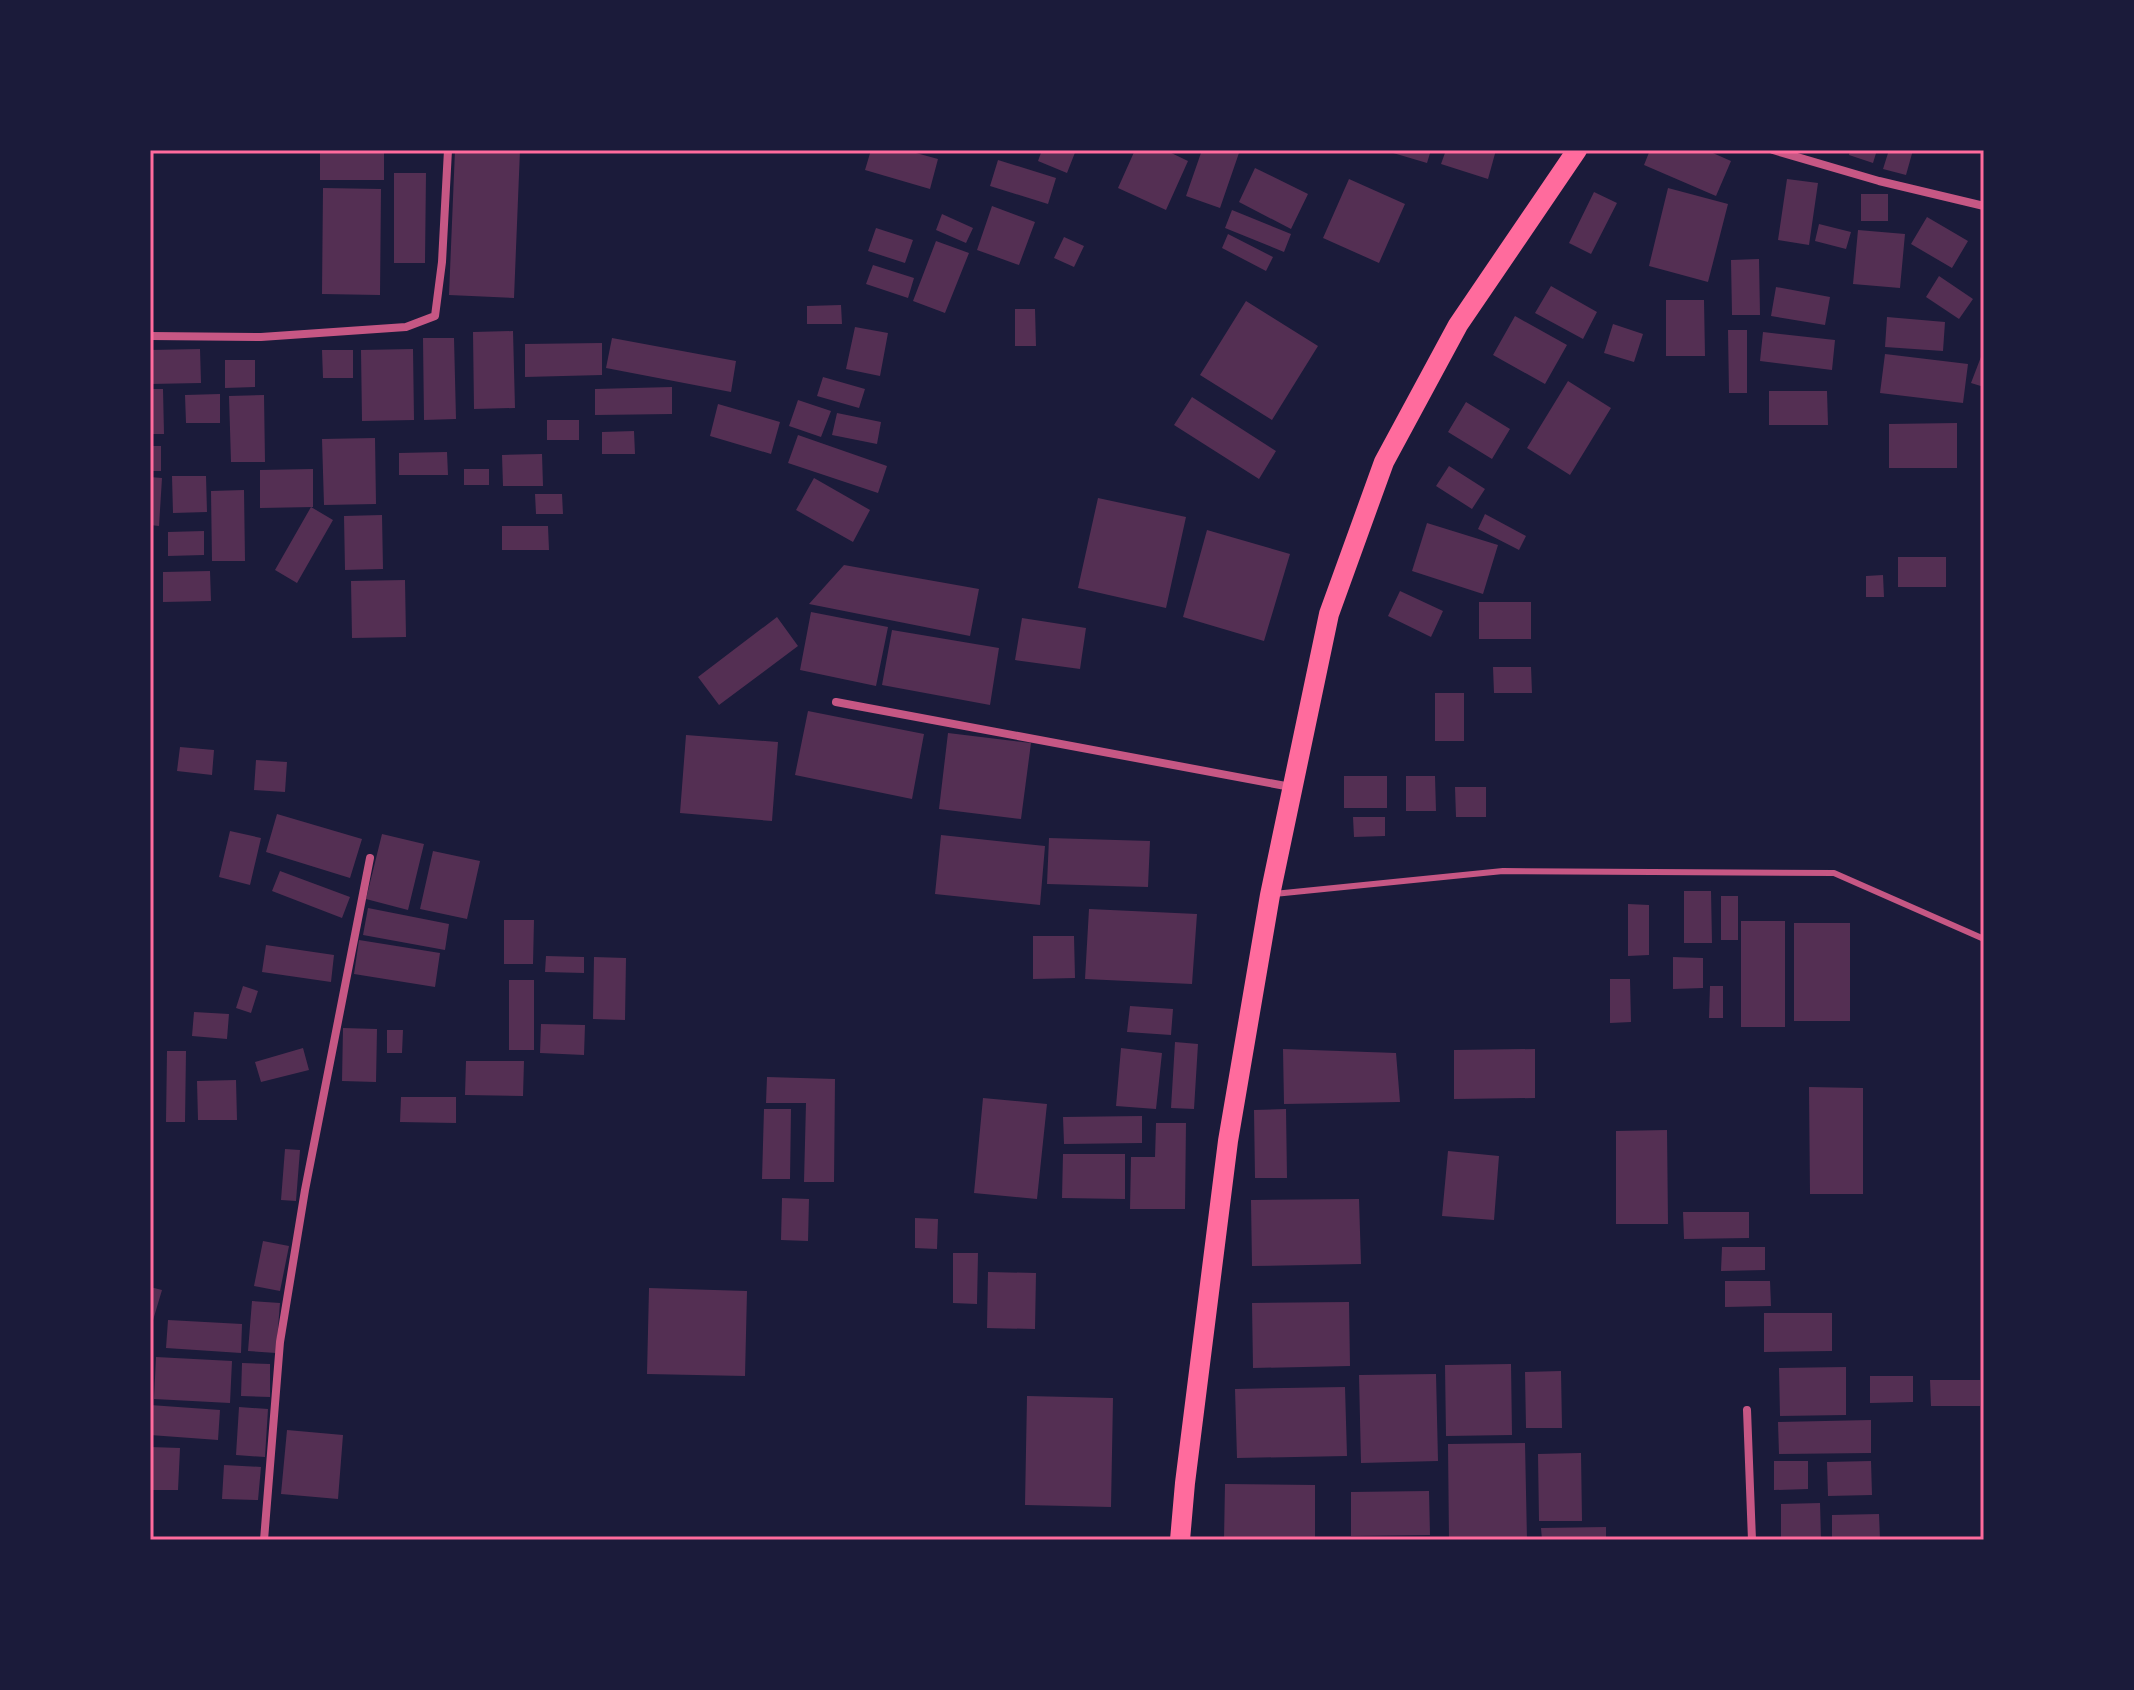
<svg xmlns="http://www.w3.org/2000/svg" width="2134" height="1690" viewBox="0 0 2134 1690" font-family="'PT Sans',sans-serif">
<rect width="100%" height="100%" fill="#1b1b3a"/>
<path fill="#542f53" d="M320,150H384V180H320Z
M455,150H520L514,298L449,295Z
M871,150H905L938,159L930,189L865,170Z
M1042,150H1076L1067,173L1038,161Z
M1135,150H1165L1188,161L1166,210L1118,188Z
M1202,150H1240L1220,208L1186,196Z
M1383,150H1431L1427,163Z
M1446,150H1496L1488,179L1441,164Z
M1650,150H1706L1731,161L1716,196L1644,165Z
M1850,150H1877L1873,163L1849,155Z
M1889,150H1913L1906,175L1883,169Z
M998,160L1056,178L1048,204L990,186Z
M1255,168L1308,194L1291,229L1239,202Z
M394,173H426L425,263H394Z
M1349,179L1405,204L1379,263L1323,238Z
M1787,179L1818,183L1809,245L1778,240Z
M323,188L381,189L380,295L322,294Z
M1668,188L1728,204L1708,282L1649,266Z
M1594,192L1617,203L1591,254L1569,243Z
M1861,194H1888V221H1861Z
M992,206L1035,222L1019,265L977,250Z
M1232,210L1291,234L1284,252L1225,228Z
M942,214L973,228L966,243L936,230Z
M1927,217L1968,241L1952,268L1911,244Z
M1819,224L1851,232L1846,249L1815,241Z
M876,228L913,240L905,263L868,251Z
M1858,230L1905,234L1900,288L1853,284Z
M1228,234L1273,257L1266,271L1222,248Z
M1064,237L1084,246L1074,267L1054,258Z
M936,241L969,253L945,313L913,301Z
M1759,259L1760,315H1732L1731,260Z
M873,265L914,278L908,298L866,284Z
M1939,276L1973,299L1959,319L1926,297Z
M1551,286L1597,312L1583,339L1535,313Z
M1776,287L1830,297L1825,325L1771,316Z
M1666,300H1704L1705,356H1666Z
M1246,301L1318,346L1272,420L1200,375Z
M841,305L842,324H807V306Z
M1015,309H1035L1036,346H1015Z
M1515,316L1567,345L1545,384L1493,355Z
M1887,317L1945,322L1943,351L1885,347Z
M1613,324L1643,334L1634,362L1604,353Z
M855,327L888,333L880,376L846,369Z
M1728,330H1747V393H1729Z
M513,331L515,408L474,409L473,332Z
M1763,332L1835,340L1832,370L1760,361Z
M423,338H454L456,419L424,420Z
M612,338L736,361L731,392L606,368Z
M602,343V375L525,377V344Z
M200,349L201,383L150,384V350Z
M413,349L414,420L362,421L361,350Z
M1984,349V387L1971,383Z
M322,350H353V378H323Z
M1885,354L1968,364L1963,403L1880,393Z
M225,360H255V387L225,388Z
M823,377L865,389L859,408L817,396Z
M1568,381L1611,408L1570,475L1527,448Z
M672,387V414L595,415V389Z
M150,389H163L164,434H150Z
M1769,391H1827L1828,425H1769Z
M220,394V423H186L185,395Z
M264,395L265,462H231L229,396Z
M1192,397L1276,451L1259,479L1174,425Z
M798,400L831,411L821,437L789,426Z
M1466,402L1510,429L1492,459L1448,432Z
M718,404L780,422L771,454L710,436Z
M837,413L881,422L877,444L832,435Z
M547,420H579V440H547Z
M1957,423V468H1889V424Z
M634,431L635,454H602V432Z
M798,435L887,466L878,493L788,463Z
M375,438L376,504L324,505L322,439Z
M150,446H161V471H150Z
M447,452L448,475H399V453Z
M542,454L543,486H503L502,455Z
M1449,466L1485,489L1472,509L1436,486Z
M313,469V507L260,508V470Z
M464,469H489V485H464Z
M172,476H206L207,512L173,513Z
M150,477L162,478L159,526L150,525Z
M814,478L870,510L853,542L796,510Z
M244,490L245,561H212L211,491Z
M535,494H562L563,514H536Z
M1098,498L1186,517L1166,608L1078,588Z
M311,507L333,520L297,583L275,570Z
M1485,514L1526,536L1519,550L1478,529Z
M382,515L383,569L345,570L344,516Z
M1427,523L1498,545L1483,594L1412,571Z
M502,526H548L549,550H502Z
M1207,530L1290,554L1264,641L1183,617Z
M204,531V555L168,556V532Z
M1898,557H1946V587H1898Z
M844,565L979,589L970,636L809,604Z
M210,571L211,601L163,602V572Z
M1883,575L1884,597H1866V576Z
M405,580L406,637L352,638L351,581Z
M1400,591L1443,611L1431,637L1388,616Z
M1479,602H1531V639H1479Z
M811,612L888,627L876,686L800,670Z
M777,617L798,646L719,705L698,677Z
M1022,618L1086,628L1080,669L1015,660Z
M892,630L999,648L990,705L882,685Z
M1493,667H1531L1532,693H1494Z
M1435,693H1464V741H1435Z
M808,711L924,734L912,799L795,775Z
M948,733L1031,743L1021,819L939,809Z
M686,735L778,742L772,821L680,813Z
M180,747L214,750L212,775L177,771Z
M256,760L287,762L285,792L254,790Z
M1344,776H1387V808H1344Z
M1406,776H1435L1436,811H1406Z
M1455,787H1486V817H1456Z
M277,814L362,839L350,878L266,852Z
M1353,817H1385V836L1354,837Z
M230,831L261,838L250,885L219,877Z
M382,834L424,844L408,910L366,899Z
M941,835L1045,846L1040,905L935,894Z
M1049,838L1150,841L1148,887L1047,884Z
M433,851L480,861L467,919L420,909Z
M280,871L350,897L342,918L272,891Z
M1684,891H1711L1712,943H1684Z
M1721,896H1738V940H1721Z
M1628,904L1649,905V955L1628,956Z
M368,908L449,924L445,950L363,935Z
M1089,909L1197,914L1192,984L1085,979Z
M504,920H534L533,964H504Z
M1741,921H1785V1027H1741Z
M1794,923H1850V1021H1794Z
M1033,936H1074L1075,978L1033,979Z
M359,940L440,953L435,987L354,974Z
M266,945L334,955L331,982L262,972Z
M546,956L584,957V973L545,972Z
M594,957L626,958L625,1020L593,1019Z
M1673,957L1703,958V988L1673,989Z
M1610,979H1630L1631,1022L1610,1023Z
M509,980H534V1050H509Z
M243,986L258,991L251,1013L236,1008Z
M1710,986H1723V1018H1709Z
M1130,1006L1173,1009L1171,1035L1127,1032Z
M194,1012L229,1014L227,1039L192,1036Z
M541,1024L585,1025L584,1055L540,1053Z
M343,1028L377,1029L376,1082L342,1081Z
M387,1030H403L402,1053H387Z
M1175,1042L1198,1044L1194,1109L1171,1108Z
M303,1048L309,1070L261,1082L255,1062Z
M1121,1048L1162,1053L1156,1109L1116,1106Z
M1283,1049L1396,1053L1400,1102L1284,1104Z
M1535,1049V1098L1454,1099V1050Z
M167,1051H186L185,1122H166Z
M466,1061H524L523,1096L465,1095Z
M767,1077L835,1079L834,1182H804L806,1103H766Z
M236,1080L237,1120H198L197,1081Z
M1809,1087L1863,1088V1194H1810Z
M401,1097H456V1123L400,1122Z
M983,1098L1047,1104L1037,1199L974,1193Z
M764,1109H791L790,1179H762Z
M1286,1109L1287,1178H1255L1254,1110Z
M1142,1116V1143L1064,1144L1063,1117Z
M1156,1123H1186L1185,1209H1130L1131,1157H1155Z
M1667,1130L1668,1224H1616V1131Z
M285,1149L300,1150L296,1201L281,1200Z
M1448,1151L1499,1156L1494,1220L1442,1216Z
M1063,1154H1125V1199L1062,1198Z
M782,1198L809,1199L808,1241L781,1240Z
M1359,1199L1361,1264L1252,1266L1251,1200Z
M1683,1212H1749V1238L1684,1239Z
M915,1218L938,1219L937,1249L915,1248Z
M263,1241L289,1246L280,1291L254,1286Z
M1722,1247H1765V1270L1721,1271Z
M953,1253H978L977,1304L953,1303Z
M988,1272L1036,1273L1035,1329L987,1328Z
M1725,1281H1770L1771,1306L1725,1307Z
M150,1287L162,1290L151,1327H150Z
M649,1288L747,1291L745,1376L647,1374Z
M252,1301L280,1303L276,1353L248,1351Z
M1349,1302L1350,1366L1253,1368L1252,1303Z
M1764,1313H1832V1351L1764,1352Z
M168,1320L242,1324L241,1353L166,1348Z
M156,1357L232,1361L230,1403L154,1399Z
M242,1363L270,1364V1397L241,1396Z
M1511,1364L1512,1435L1446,1436L1445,1365Z
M1846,1367V1415L1780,1416L1779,1368Z
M1561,1371L1562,1428H1526L1525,1372Z
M1436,1374L1438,1461L1361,1463L1359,1375Z
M1870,1376H1913V1402L1870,1403Z
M1930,1380H1980V1406H1931Z
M1345,1387L1347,1456L1237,1458L1235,1389Z
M1027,1396L1113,1398L1111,1507L1025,1505Z
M150,1405L220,1410L218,1440L150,1435Z
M239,1407L268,1409L265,1457L236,1455Z
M1871,1420V1453L1779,1454L1778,1422Z
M287,1430L343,1435L338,1499L281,1494Z
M1525,1443L1527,1540H1449L1448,1444Z
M150,1447L180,1448L178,1490H150Z
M1581,1453L1582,1521H1539L1538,1454Z
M1774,1461H1808V1489L1774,1490Z
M1871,1461L1872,1495L1828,1496L1827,1462Z
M224,1465L261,1467L258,1500L222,1499Z
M1225,1484L1315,1485V1540H1224Z
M1429,1491L1430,1535L1351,1536V1492Z
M1820,1503L1821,1539L1781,1540V1504Z
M1879,1514L1880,1540H1832V1515Z
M1606,1527V1540H1542L1541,1528Z"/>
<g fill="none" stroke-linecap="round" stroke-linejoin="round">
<path stroke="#c65784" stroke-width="6" d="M1274,894L1503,871L1834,873L1984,939"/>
<path stroke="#c65784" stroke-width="8" d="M1773,150L1879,181L1984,206
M150,336L261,337L406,327L435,316L442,262L448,150
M836,702L1291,787
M1747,1410L1752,1540
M264,1540L280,1342L305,1190L370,858"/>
<path stroke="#ff6b9d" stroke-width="20" d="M1180,1540L1185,1483L1228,1141L1270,895L1329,614L1384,462L1458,325L1577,150"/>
</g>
<rect width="2134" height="1690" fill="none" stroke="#1b1b3a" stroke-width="304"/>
<rect x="152" y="152" width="1830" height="1386" fill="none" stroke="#ff6b9d" stroke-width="3"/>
</svg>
